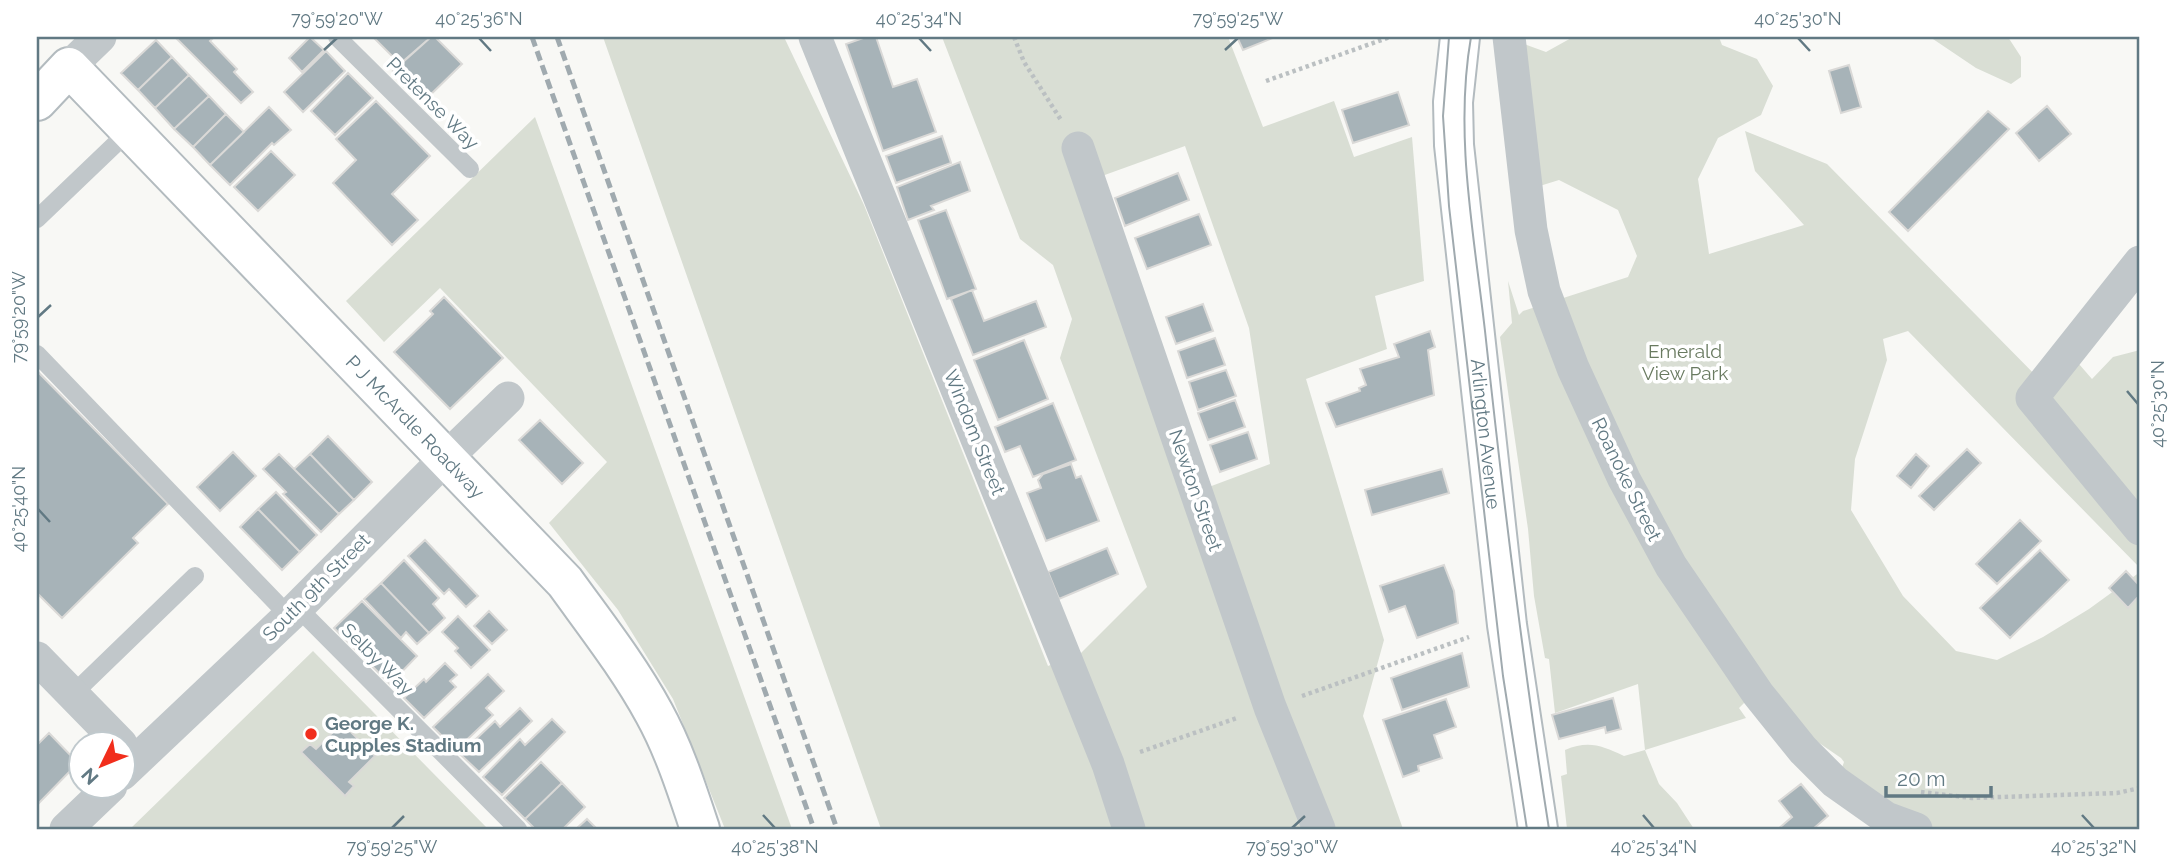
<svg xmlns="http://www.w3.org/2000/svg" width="2177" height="866" viewBox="0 0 2177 866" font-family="Raleway,sans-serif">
<rect width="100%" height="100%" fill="#f8f8f5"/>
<path fill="#d9ded4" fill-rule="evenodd" d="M603,37H784L864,205L1048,666L1081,653L1147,587L1060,358L1072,319L1053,265L1020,239L942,37H1228L1263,127L1334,101L1354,157L1412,137L1424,281L1375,296L1387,349L1306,379L1384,640L1363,716L1403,829H881ZM1185,146L1249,328L1270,464L1185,496L1077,185Z
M1573,37H1719L1722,45L1757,59L1773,86L1761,115L1718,138L1698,179L1709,254L1804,225L1755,171L1745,131L1827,164L2054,394L2072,356L2092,379L2113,357L2140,350V568L1908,331L1883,339L1887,360L1855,459L1851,510L1903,596L1956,651L1997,660L2043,637L2089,609L2140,572V829H1893L1835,788L1844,762L1841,758L1812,738L1745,702L1739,708L1746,718L1645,750L1659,784L1677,803L1694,829H1567L1561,776L1567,774L1565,750C1589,740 1602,746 1624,756L1645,750L1638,684L1555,713L1549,659L1545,658L1534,596L1528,529L1500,337L1512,323L1508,281L1519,315L1523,311L1628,277L1637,256L1618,210L1559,180L1530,189L1524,44L1546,52Z
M1930,37H2008L2021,57V77L2011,84L1976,68Z
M535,117L792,829H725L673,699L618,610L549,523L607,462L440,288L384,342L346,301Z
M313,651L488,829H130Z"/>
<path fill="#a7b3b8" stroke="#dad9d7" stroke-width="2" d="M175,37H214L210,41L237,69L234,72L253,92L241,103Z
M310,37L324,50L302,72L289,58Z
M373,37H431L400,64Z
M431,37H435L462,64L423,102L393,71Z
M866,37H876L893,87L917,79L936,132L883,151L846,44Z
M1237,37H1275L1243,50Z
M156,40L172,57L138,90L121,73Z
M326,51L345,71L303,112L284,92Z
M172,57L189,75L155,108L138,90Z
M1849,65L1861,107L1841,113L1829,71Z
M348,73L373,98L335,135L311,111Z
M189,75L209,96L174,129L155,108Z
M1398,92L1409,125L1353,143L1342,110Z
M209,96L226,114L193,147L174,129Z
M376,101L430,156L392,194L418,220L392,245L333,183L356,160L336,139Z
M2047,106L2071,134L2039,161L2016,133Z
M269,107L291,130L274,145L272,143L230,185L210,165Z
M1988,111L2009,129L1908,231L1889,212Z
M226,114L244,132L210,165L193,147Z
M942,136L951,163L896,183L886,156Z
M271,151L295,175L258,211L234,187Z
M960,162L970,191L931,206L934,210L908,220L897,187Z
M1178,173L1189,200L1125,226L1115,198Z
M946,210L976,289L947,299L918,220Z
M1199,214L1211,245L1147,269L1135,238Z
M972,290L984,321L1036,301L1046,327L973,355L951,299Z
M444,297L503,358L450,409L394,352L433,314L430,311Z
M1203,304L1213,331L1176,344L1166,317Z
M1430,331L1435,347L1428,350L1434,395L1336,427L1326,403L1360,391L1359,388L1366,385L1360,369L1399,357L1394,344Z
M1215,338L1225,365L1187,378L1178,351Z
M1024,340L1048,399L998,420L974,360Z
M1226,370L1236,396L1198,410L1189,382Z
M37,371L168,504L133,538L138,543L62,618L37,593Z
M1235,400L1245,427L1208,440L1198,413Z
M1053,403L1076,460L1033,477L1020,446L1005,452L995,427Z
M540,420L583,463L562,484L519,440Z
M1248,432L1257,459L1220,472L1210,445Z
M328,436L372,482L354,500L310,454Z
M1967,449L1981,463L1934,510L1919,496Z
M233,452L256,476L220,511L197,487Z
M279,454L339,514L321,532L283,494L286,492L263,469Z
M310,454L354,500L339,514L294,469Z
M1916,454L1929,466L1911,488L1897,476Z
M1071,464L1076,478L1081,476L1099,521L1046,541L1027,493L1041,488L1038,480L1043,474Z
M1442,469L1449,493L1372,515L1365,490Z
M276,492L317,535L300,552L258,509Z
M258,509L300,552L282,570L240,527Z
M2020,520L2041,541L1997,584L1976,564Z
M425,540L478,596L466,607L449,589L444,594L408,556Z
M1107,548L1118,574L1059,599L1048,572Z
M2040,550L2069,580L2010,638L1980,608Z
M404,560L439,598L433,604L445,618L429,633L381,583Z
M1444,565L1454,591L1458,623L1417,638L1405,606L1389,612L1380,586Z
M2126,571L2140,586V595L2128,608L2109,588Z
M381,583L429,633L417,644L406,632L401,638L364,599Z
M362,601L417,656L390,684L334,628Z
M489,611L507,630L492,644L474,626Z
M458,616L490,650L471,668L455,651L458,648L442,632Z
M1462,653L1469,687L1402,710L1391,678Z
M445,663L457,675L450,681L456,687L424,718L404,698L424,679L426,682Z
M488,674L504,691L486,708L493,715L456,750L433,727Z
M1613,698L1621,729L1606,733L1605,727L1559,739L1552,715Z
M1446,699L1456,727L1434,735L1442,758L1418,766L1419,771L1403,777L1383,720Z
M520,708L532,721L479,772L460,754L495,721L500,727Z
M552,719L565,732L502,795L483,777L520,739L525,745Z
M342,723L375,756L349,782L354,786L345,796L301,752L310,744L316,749Z
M49,733L78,763L37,805V745Z
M541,762L562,783L525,819L504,798Z
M562,783L585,807L563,829H535L525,819Z
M1801,784L1828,816L1813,829H1778L1792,817L1779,801Z
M587,819L597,829H576Z"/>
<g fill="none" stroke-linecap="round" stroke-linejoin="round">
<defs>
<g id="secondary">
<path id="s1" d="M1460,37L1453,102L1454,145L1507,625L1538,829"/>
<path id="s2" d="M37,101L69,67L565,582C596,625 629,667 654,713C674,749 687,790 700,829"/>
</g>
</defs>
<use href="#secondary" stroke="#b3bbbf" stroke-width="42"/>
<path stroke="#bbc0c2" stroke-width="4.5" stroke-dasharray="3.5 3.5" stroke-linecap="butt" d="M1014,37L1024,62L1061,120
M1266,81L1390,37
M1302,696L1469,637
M1140,752L1237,718
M1921,792L1972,798L2117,793L2140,788"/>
<path stroke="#c1c7ca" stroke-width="18" d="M337,37L470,169
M37,219L130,130
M37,354L289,616
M297,607L518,829
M73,694L195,576"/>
<path stroke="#c1c7ca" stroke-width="33" d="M815,37L1108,764L1129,829
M1509,37L1531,230L1544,291L1573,368L1624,479L1671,566L1758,694L1803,750L1835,782L1886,818L1916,829
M69,67L100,37
M1078,148L1270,707L1319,829
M2140,262L2032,398L2140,529
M37,658L121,744
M122,774L289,616L447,457L508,398
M66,829L111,786"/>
<use href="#secondary" stroke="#fff" stroke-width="38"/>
<path stroke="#a0aaaf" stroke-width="2" d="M1449,37L1443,116L1449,206L1503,676L1527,829
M1471,37C1454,134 1474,234 1485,331C1503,498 1523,664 1549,829"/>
<path stroke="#a0aaaf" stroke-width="5" stroke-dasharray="10 5" stroke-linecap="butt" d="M532,37L814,829
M557,37L837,829"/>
</g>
<path fill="none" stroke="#617983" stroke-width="2.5" d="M479,38L491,51M919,38L931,51M1798,38L1810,51M324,50L337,38M1225,50L1238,38M38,317L51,305M2127,391L2138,404M38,509L50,522M763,815L775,828M1643,815L1654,828M2082,815L2094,828M392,828L404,816M1292,828L1305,816"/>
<circle fill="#f12e1c" stroke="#fff" stroke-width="2.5" cx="311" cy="734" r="7"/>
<g text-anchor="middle" stroke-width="7" stroke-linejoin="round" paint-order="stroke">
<g font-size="19" fill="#617983" stroke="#fff">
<text transform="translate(433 103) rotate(45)" y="7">Pretense Way</text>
<text dy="7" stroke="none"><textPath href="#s2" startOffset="546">P J McArdle Roadway</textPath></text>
<text transform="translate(975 432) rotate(68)" y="7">Windom Street</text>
<text dy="7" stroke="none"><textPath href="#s1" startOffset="399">Arlington Avenue</textPath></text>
<text transform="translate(1627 479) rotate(64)" y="7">Roanoke Street</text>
<text transform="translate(1196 490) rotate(71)" y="7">Newton Street</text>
<text transform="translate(316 587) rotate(-45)" y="7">South 9th Street</text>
<text transform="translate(378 659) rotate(45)" y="7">Selby Way</text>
</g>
<g font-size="19" fill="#697a60" stroke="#fff">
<text x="1685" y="358">Emerald<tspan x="1685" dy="22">View Park</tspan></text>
</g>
<g font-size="19" font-weight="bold" fill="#617983" stroke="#fff" text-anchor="start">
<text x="325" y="730">George K.<tspan x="325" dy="22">Cupples Stadium</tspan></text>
</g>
</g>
<rect width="2177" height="866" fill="none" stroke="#ffffff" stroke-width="77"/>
<g transform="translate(102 765) rotate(227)"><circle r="33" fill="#ffffff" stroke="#c0c9cd" stroke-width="2"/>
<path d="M0-5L12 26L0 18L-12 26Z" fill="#f12e1c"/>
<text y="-10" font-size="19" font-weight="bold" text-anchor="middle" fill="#617983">N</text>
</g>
<path d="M1886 786v10h105v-10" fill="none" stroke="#617983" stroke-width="3.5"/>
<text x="1897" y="786" font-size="21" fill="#617983" stroke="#ffffff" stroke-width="5" paint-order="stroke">20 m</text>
<rect x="38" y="38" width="2100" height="790" fill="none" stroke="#617983" stroke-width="2.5"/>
<g font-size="18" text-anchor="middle" fill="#617983">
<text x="337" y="25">79°59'20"W</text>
<text x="479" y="25">40°25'36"N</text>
<text x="919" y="25">40°25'34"N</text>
<text x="1238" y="25">79°59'25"W</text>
<text x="1798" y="25">40°25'30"N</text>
<text transform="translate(19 317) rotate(-90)" y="6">79°59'20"W</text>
<text transform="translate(2158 404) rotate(-90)" y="6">40°25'30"N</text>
<text transform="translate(19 509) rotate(-90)" y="6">40°25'40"N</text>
<text x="392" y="853">79°59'25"W</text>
<text x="775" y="853">40°25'38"N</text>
<text x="1292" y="853">79°59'30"W</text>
<text x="1654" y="853">40°25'34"N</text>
<text x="2094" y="853">40°25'32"N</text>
</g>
</svg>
